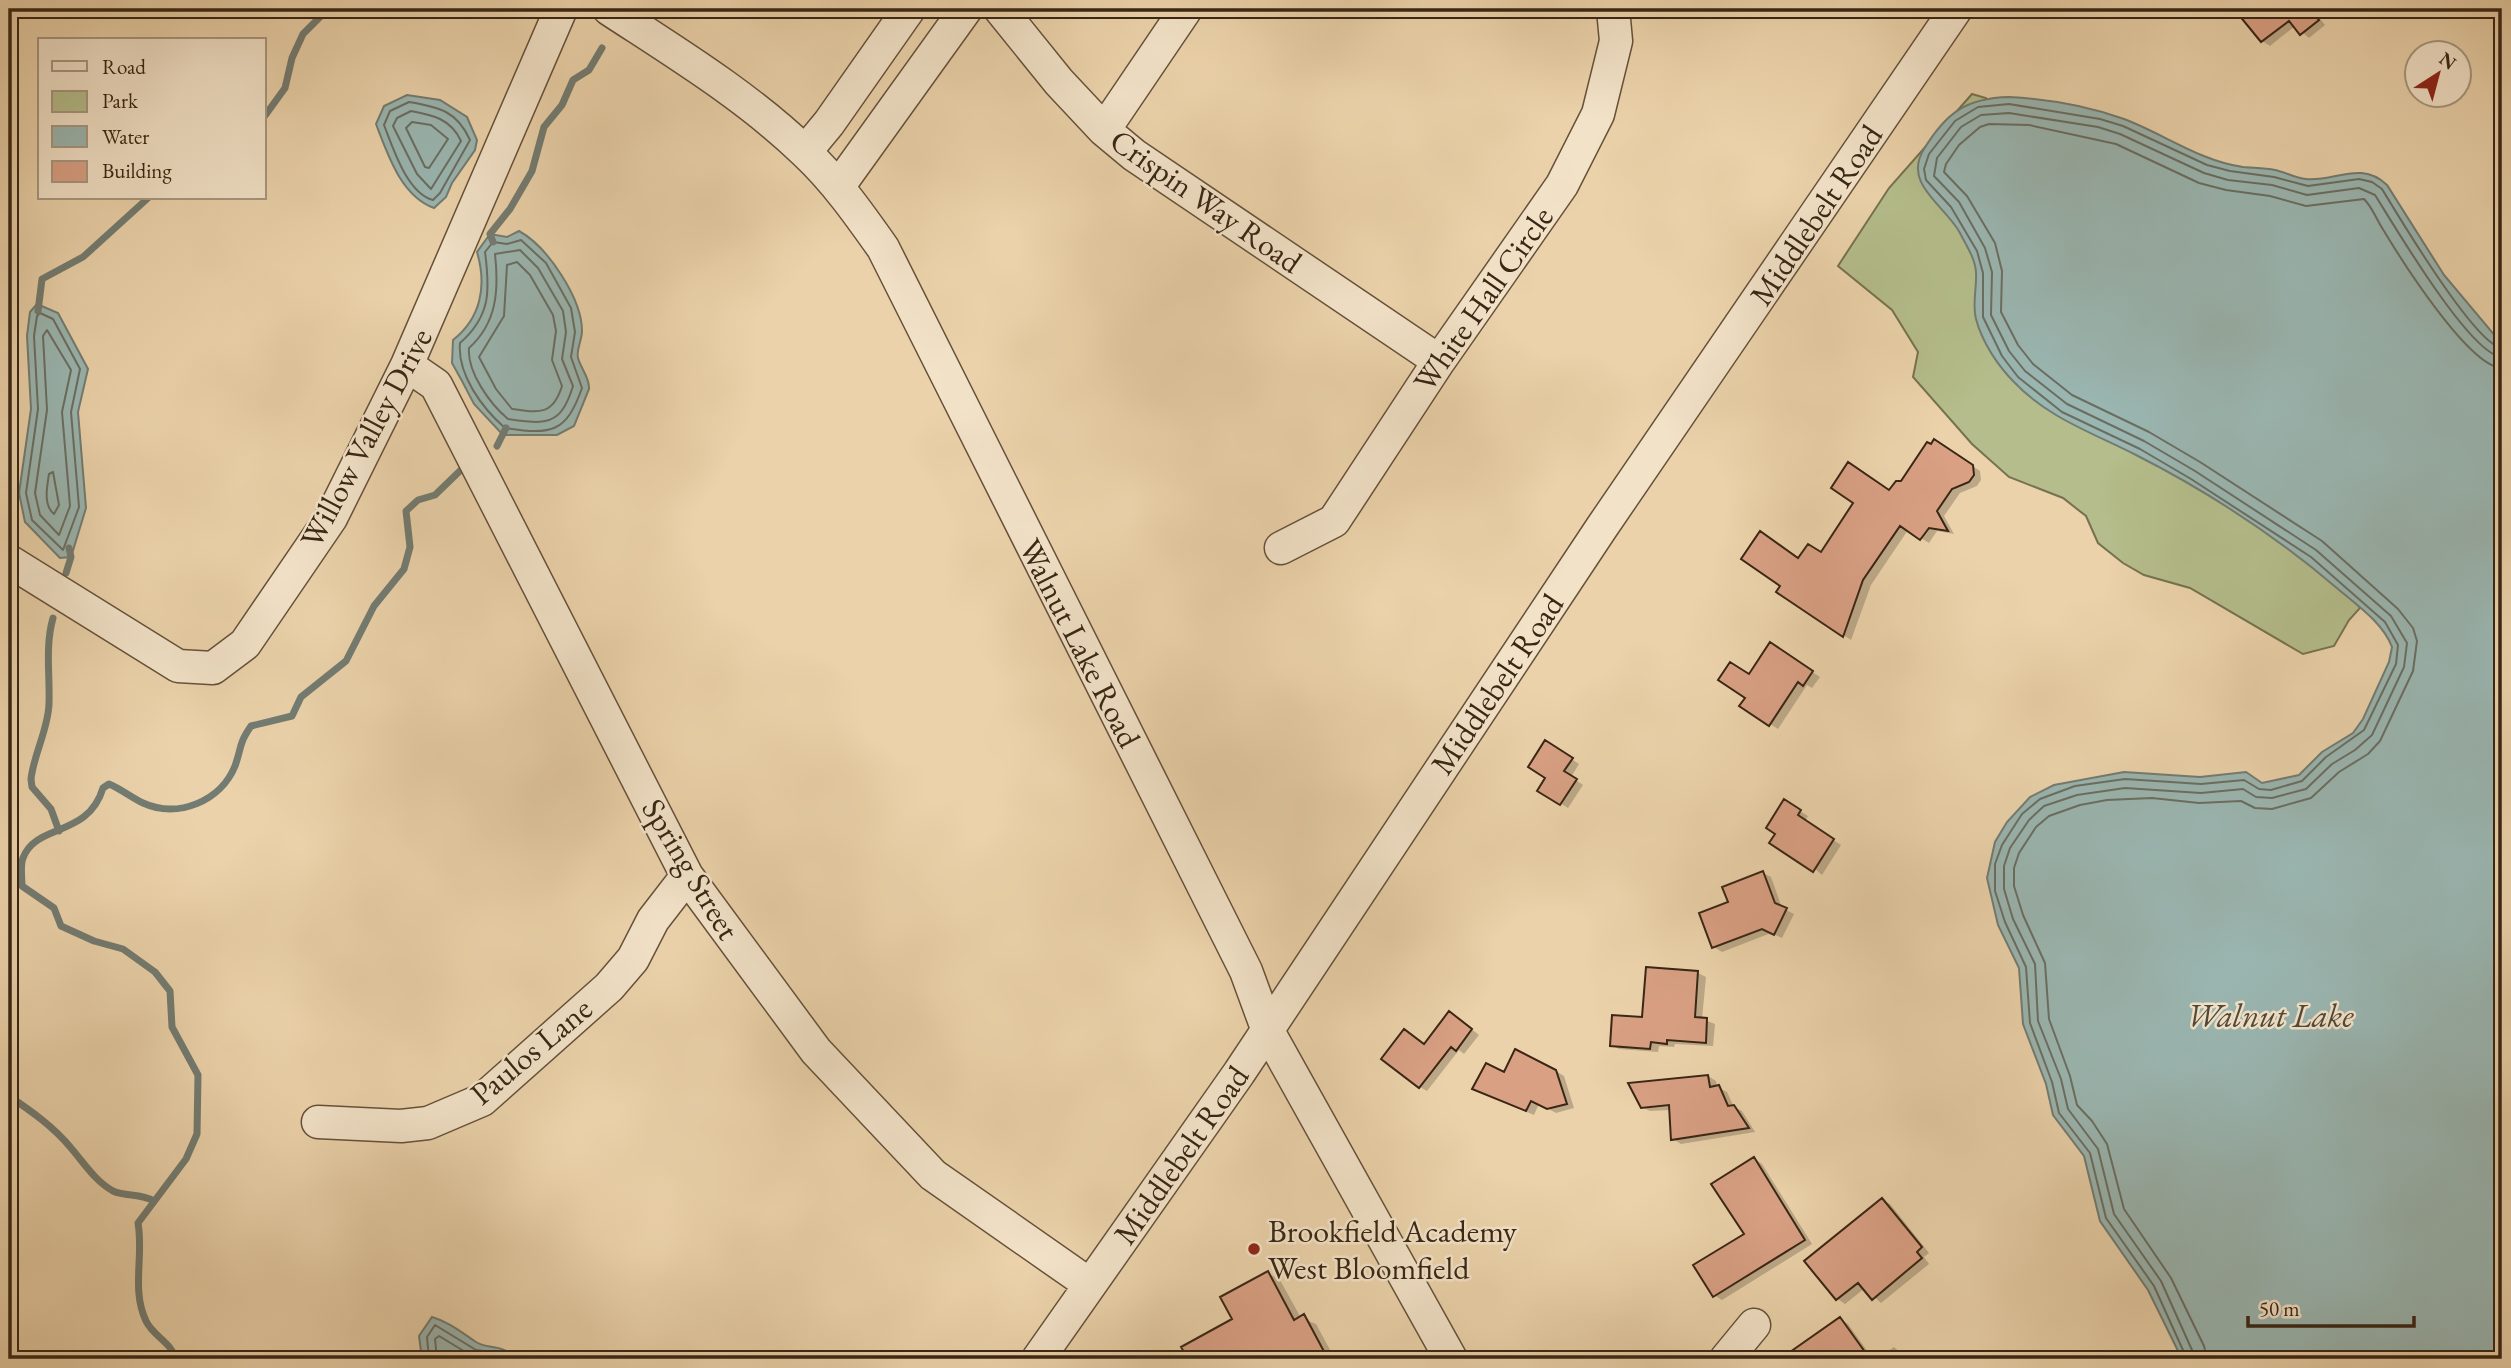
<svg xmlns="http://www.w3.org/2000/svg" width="2511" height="1368" viewBox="0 0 2511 1368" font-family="'EB Garamond',serif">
<rect width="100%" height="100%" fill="#ebd2aa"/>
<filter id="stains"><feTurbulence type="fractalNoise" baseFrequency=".00286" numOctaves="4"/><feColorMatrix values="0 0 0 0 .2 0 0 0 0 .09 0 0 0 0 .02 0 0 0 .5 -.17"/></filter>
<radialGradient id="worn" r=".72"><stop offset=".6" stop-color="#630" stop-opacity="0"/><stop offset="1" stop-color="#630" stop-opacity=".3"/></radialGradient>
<path fill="#b4bd8b" stroke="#767250" stroke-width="2" d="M1972,94L1986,98L2360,608L2349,620L2334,646L2303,654L2190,588L2144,575L2123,563L2098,543L2086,516L2063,498L2009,477L1972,444L1913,377L1918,352L1892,310L1838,266L1889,188Z"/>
<path fill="#9ab6b1" stroke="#737c72" stroke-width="2" d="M407,95L440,100L467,117L477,140L475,150L452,183L446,197L434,208C401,196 388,155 376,124L384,106Z
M2009,97C2047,99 2088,106 2124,119C2164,134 2200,161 2243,167C2253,168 2265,168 2275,170C2285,172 2295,178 2306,179C2335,182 2361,160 2387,185L2444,275L2502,344V1359H2182L2148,1290L2100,1221L2084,1156L2053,1115L2046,1084L2023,1024L2019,968L1998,925L1987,878L1995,842L2007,822L2030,797L2054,785L2124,772L2200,777L2246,772L2262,783L2299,775L2322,752L2353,733L2363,719L2389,662L2392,647C2383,623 2357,605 2338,589C2277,537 2207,491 2136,455C2093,433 2048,418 2014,382C1998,366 1982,342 1976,319C1972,303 1977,288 1976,272C1975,258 1966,245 1960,233C1945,205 1902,184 1924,149C1946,113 1966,98 2009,97Z
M519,231C548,247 582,299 582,331C582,340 576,350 578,358C581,369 590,378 589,389L574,426L557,435H503L474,404L462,381L452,363L453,340C481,318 487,286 477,252L490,234L507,237Z
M37,304L58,313L88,369L78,412L86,508L71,557L60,558L25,522L19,493L31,409L27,336L30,312Z
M432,1317C449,1322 461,1332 476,1342C492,1351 500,1342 516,1359H422L419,1336Z"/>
<path fill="#0003" d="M2228,9H2325L2317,15L2325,25L2309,38L2295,26L2270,46L2262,41L2241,15Z
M1942,446L1980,471L1981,480L1977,486L1960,493L1944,516L1954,534L1937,531L1929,543L1908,530L1871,585L1851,640L1778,591L1799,560L1822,554Z
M1778,649L1820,677L1812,688L1807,685L1778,729L1770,724L1747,697L1749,676Z
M1553,747L1579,764L1571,777L1583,785L1568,808L1539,790L1547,777Z
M1785,802L1808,816L1805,821L1841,845L1822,875L1777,834Z
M1763,873L1771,877L1782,908L1794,914L1782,938L1771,933L1722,952L1714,947L1730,903Z
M1698,973L1706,977L1702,1019L1715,1024L1713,1046L1675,1044L1674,1047L1659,1046L1658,1052L1619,1049L1612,1045Z
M1458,1018L1479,1035L1464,1054L1459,1050L1427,1091L1420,1087Z
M1556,1071L1564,1076L1574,1108L1556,1113L1539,1104L1534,1115L1482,1093Z
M1708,1076L1716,1081L1717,1087L1727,1092L1734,1107L1742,1111L1755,1132L1681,1144L1673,1139L1671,1110L1650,1111L1642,1107Z
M1755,1159L1762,1164L1812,1244L1722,1300L1714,1295L1746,1234Z
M1882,1200L1890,1204L1929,1253L1924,1257L1929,1264L1881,1303L1865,1288L1845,1304L1838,1299L1807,1261Z
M1268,1273L1280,1280L1301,1318L1316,1324L1335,1359H1190L1183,1347L1235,1319Z
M1840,1319L1848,1324L1873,1359H1803L1796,1350Z
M1894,1347L1907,1359H1877Z"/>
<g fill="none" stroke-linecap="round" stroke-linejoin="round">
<path stroke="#6a6e62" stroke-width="2" d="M409,102C439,107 457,111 470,140L440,193L433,200C407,193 393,148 384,125L390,111Z
M411,111C433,115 451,119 461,141L431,189L417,174L393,126L397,118Z
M412,122L431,125L448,139L429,168L425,167L406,128Z
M521,240L546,263L571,308L575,332L571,357L582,388C566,433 552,435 505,428C482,408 457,374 460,343C491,316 490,290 485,252L493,242L507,244Z
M520,250L538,268L563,311L566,332L562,359L573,386C561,425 547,425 508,419C490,404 467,372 469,348C497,323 499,290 495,254Z
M517,262L530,275L553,315L556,331L552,360L562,386C553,415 540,413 512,409L496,389L479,357L504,316L507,265Z
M40,313L53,319L80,369L71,412L79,507L63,550L32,520L26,493L38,409L34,336L37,316Z
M47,330L71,370L62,412L70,506L59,535L40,515L35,493L47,410L43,336Z
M53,472L59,505L54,514C43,505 47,487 49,474Z
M429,1359L427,1337L435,1325L476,1350L498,1353L506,1359
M437,1359L435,1339L439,1336L477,1359
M2187,1359L2154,1286L2106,1218L2090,1153L2059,1113L2052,1082L2030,1023L2026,967L2005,922L1995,891V864L2002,845L2022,814L2040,799L2075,786L2125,779L2201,784L2244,780L2259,789L2271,790L2302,781L2326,757L2364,730L2396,664L2398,645L2385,622L2311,557L2191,479L2140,449L2062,412L2018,377L2002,356L1983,317V273L1977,251L1951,207L1926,180L1924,169L1929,154L1955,121L1978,107L2009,104L2100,119L2123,126L2207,165L2230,171L2274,177L2308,186L2359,179L2372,182L2382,189C2399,217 2475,345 2502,348
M2196,1359L2161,1281L2114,1214L2098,1149L2068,1109L2061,1079L2038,1021L2035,964L2013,919L2004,889V866L2010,848L2029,820L2044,806L2077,795L2125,788L2201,793L2243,789L2256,797L2272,798L2306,789L2332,764L2355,750L2372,735L2404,667L2407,643L2391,616L2316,550L2195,471L2144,441L2067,404L2025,371L2009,351L1991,315L1992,272L1985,248L1959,202L1934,176L1937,158L1961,127L1981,115L2009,113L2098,127L2120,134L2204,173L2228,180L2272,185L2307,195L2359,188L2375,195C2394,225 2470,355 2502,357
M2207,1359L2204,1346L2171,1278L2124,1209L2107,1144L2092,1121L2077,1105L2070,1076L2049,1019L2045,963L2023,915L2014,886V868L2019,853L2036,827L2049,816L2080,805L2107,800L2152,798L2199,803L2241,801L2255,808L2272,809L2311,798L2339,772L2368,754L2380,741L2413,671L2417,641L2413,628L2398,609L2322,541L2200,462L2149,432L2072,395L2033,364L2018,345L2001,312L2002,271L1995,243L1967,196L1944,172L1946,164L1959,145L1980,127L1989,124L2029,125L2116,144L2199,183L2226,190L2270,196L2306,206L2364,199C2373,208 2377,221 2384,231C2402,261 2469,367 2502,368"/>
<path stroke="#737c72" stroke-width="7" d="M264,117L285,88L292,58L303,34L328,9
M493,242L490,234L510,209L532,171L544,127L562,105L573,80L589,70L602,48
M38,311L42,279L83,257L148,198
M497,446L506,428
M66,573L71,557L69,548
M53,618C45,646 50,675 49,704C48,730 34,753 31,779L32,787L51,809L59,831
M9,1096C31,1111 54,1127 71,1148C84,1163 95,1181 113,1191C126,1197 140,1193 154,1201
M176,1359C171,1342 153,1336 146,1321C131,1289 144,1256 138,1223L186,1159L197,1134L198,1075L172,1027L170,991L155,972L123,949L94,941L61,926L54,908L22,886C22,878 20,865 23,858C36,823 88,838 103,788L109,784C121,789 132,798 143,803C178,819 221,801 235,766C242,747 238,745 251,726L292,716L301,697L346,661L374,606L404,569L410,547L406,511L418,500L435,495L464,467"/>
</g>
<path fill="#d9a084" stroke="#392614" stroke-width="2" d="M2234,9H2310L2319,20L2300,35L2289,21L2261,42Z
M1934,439L1973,465L1974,475L1969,482L1952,489L1937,511L1948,531L1929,528L1920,540L1900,526L1863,580L1843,637L1776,592L1780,586L1741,559L1760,531L1798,558L1808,544L1821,552L1853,503L1831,488L1848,462L1889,490L1896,481H1901L1927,442L1931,444Z
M1770,642L1813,671L1803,686L1798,682L1769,726L1739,706L1745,698L1718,680L1730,662L1749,674Z
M1545,740L1573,758L1564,771L1577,779L1560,805L1537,791L1545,778L1528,767Z
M1784,799L1801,810L1798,815L1834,839L1813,872L1769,843L1775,834L1766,828Z
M1763,871L1775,903L1787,908L1774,935L1762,929L1712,948L1699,913L1728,902L1722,887Z
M1646,967L1698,971L1695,1017L1707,1018L1706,1043L1667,1040V1044L1651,1042L1650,1049L1610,1046L1612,1015L1642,1017Z
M1449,1011L1472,1029L1456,1051L1451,1047L1419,1088L1381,1059L1404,1029L1424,1044Z
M1515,1049L1556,1070L1567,1104L1547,1109L1531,1101L1526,1111L1472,1089L1486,1063L1504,1072Z
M1708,1075L1710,1087L1719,1085L1728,1106L1734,1105L1749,1128L1671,1140L1669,1105L1641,1108L1628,1083Z
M1754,1157L1805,1240L1713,1297L1693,1265L1744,1234L1711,1184Z
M1882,1198L1922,1247L1917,1252L1922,1258L1872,1300L1858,1283L1836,1300L1804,1261Z
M1268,1271L1294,1320L1304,1314L1328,1359H1188L1181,1347L1232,1319L1220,1297Z
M1840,1317L1870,1359H1780Z"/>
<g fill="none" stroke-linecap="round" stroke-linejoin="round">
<defs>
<path id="minor" d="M609,9C676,53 747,96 805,152C835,180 859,214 883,248L1246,971L1268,1031L1451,1359
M1000,9L1059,82L1104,130L1134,155L1439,361
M1104,130L1186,9
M805,152L829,123L909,9
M838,187L966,9
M407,365L436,385L687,876L816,1051L933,1175L1089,1284
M1281,548L1334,521L1439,361L1562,185L1598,114L1616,41L1613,9
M9,561L178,666L213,668L245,644L331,518L407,365L561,9
M318,1122L401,1126L428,1123L482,1100L609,987L633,959L653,920L687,876
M1038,1359L1239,1073L1602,527L1956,9
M1726,1359L1754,1325"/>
</defs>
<use href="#minor" stroke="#66513a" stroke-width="35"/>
<use href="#minor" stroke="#f2e2c8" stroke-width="32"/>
</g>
<circle fill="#8f2418" stroke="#f2e2c8" stroke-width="2.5" cx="1254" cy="1249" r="7"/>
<g text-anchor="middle" stroke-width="5" stroke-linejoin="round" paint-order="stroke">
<g font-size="32" fill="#392614" stroke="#f2e2c8">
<text transform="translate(1206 201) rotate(35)" y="11">Crispin Way Road</text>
<text transform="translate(1816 215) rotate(-56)" y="11">Middlebelt Road</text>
<text transform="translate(1483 299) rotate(-55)" y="11">White Hall Circle</text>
<text transform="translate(366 438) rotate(-62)" y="11">Willow Valley Drive</text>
<text transform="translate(1080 643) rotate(63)" y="11">Walnut Lake Road</text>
<text transform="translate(1497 684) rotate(-56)" y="11">Middlebelt Road</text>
<text transform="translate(691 869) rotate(59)" y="11">Spring Street</text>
<text transform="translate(531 1051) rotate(-40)" y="11">Paulos Lane</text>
<text transform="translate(1181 1155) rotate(-55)" y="11">Middlebelt Road</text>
</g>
<g font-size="32" fill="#392614" stroke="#f2e2c8" text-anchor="start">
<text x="1268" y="1242">Brookfield Academy<tspan x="1268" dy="37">West Bloomfield</tspan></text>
</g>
<g font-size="33" font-style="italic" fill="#514a3b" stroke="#f2e2c8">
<text x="2270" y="1027">Walnut Lake</text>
</g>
</g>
<rect width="2511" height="1368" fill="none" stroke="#ebd2aa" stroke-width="35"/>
<rect x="10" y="10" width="2490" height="1347" fill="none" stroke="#392614" stroke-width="3.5"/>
<rect x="18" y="18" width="2476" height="1333" fill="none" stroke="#392614" stroke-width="2"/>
<rect x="38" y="38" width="228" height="161" fill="#f2e2c8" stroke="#a89780" stroke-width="2"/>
<rect x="52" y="61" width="35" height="10" fill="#f2e2c8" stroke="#a89780" stroke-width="2"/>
<text x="102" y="74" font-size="21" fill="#392614">Road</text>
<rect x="52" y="91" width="35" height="21" fill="#b4bd8b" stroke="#a89780" stroke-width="2"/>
<text x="102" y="108" font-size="21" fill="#392614">Park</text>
<rect x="52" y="126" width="35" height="21" fill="#9ab6b1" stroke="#a89780" stroke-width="2"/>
<text x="102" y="144" font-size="21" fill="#392614">Water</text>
<rect x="52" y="161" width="35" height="21" fill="#d9a084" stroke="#a89780" stroke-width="2"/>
<text x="102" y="178" font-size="21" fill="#392614">Building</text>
<g transform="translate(2438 74) rotate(36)"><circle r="33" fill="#f2e2c8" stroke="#a89780" stroke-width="2"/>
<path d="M0-5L12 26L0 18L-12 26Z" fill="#8f2418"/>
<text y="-10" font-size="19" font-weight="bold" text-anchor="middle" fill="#392614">N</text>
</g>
<path d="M2248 1316v10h166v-10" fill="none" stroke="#392614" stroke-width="3.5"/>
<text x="2259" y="1316" font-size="21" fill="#392614" stroke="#f2e2c8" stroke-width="5" paint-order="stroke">50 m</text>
<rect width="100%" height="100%" filter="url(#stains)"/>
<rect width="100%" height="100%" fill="url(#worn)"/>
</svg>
